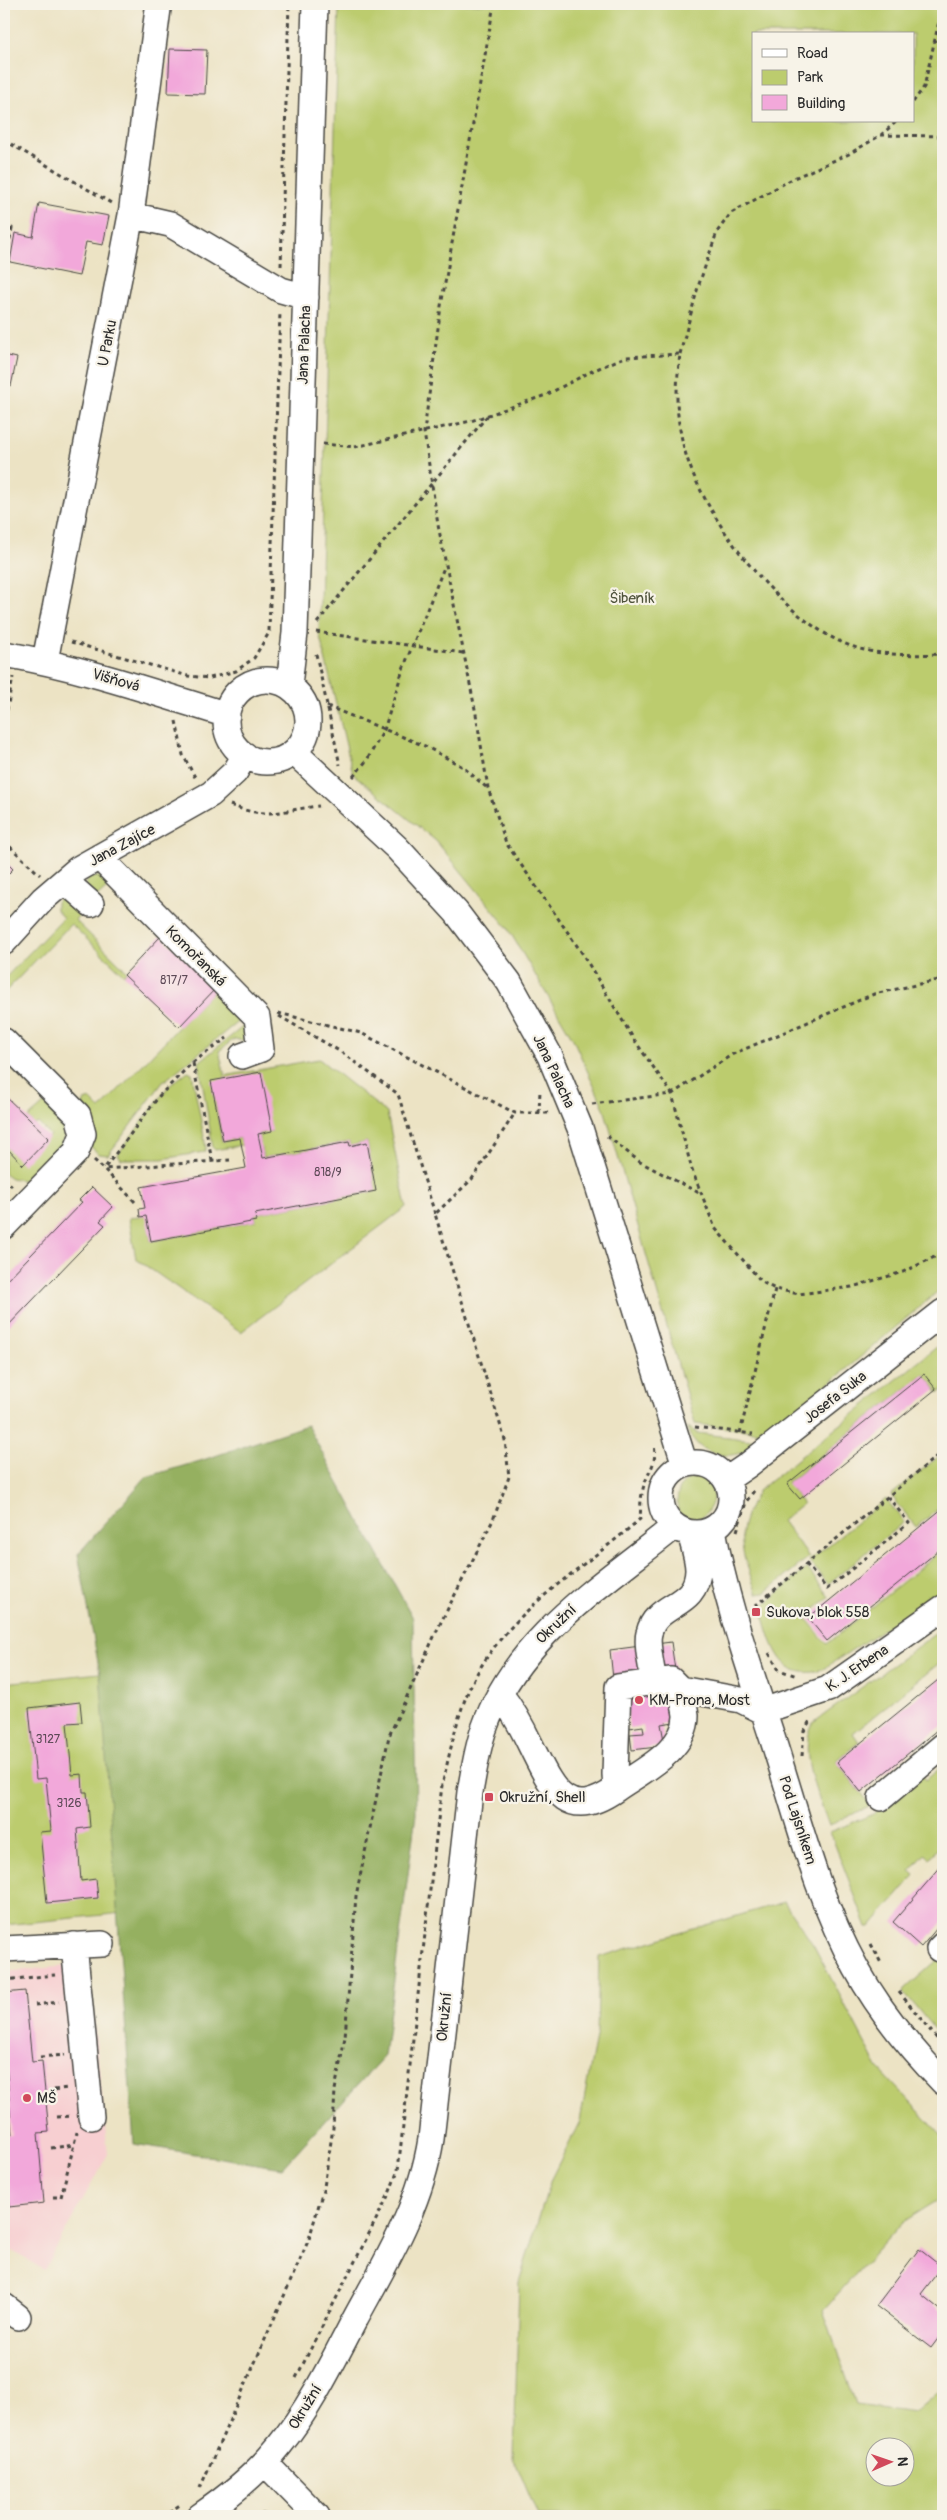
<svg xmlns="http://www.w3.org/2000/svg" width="947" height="2520" viewBox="0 0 947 2520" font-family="Pangolin,sans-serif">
<rect width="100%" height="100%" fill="#f7f3e8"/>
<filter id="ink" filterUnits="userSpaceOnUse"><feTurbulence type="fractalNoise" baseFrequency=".02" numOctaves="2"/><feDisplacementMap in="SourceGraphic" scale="10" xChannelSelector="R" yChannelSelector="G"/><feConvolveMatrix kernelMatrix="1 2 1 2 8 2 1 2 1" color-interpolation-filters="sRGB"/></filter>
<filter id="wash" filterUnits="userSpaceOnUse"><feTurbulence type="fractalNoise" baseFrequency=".0096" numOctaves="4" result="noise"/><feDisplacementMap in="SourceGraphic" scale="20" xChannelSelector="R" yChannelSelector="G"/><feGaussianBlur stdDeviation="1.12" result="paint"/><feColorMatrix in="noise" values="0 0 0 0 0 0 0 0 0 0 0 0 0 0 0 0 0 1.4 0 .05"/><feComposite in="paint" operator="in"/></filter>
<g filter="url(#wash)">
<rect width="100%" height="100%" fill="#ece3c4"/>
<path fill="#f7cfd1" d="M88,1964L108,2154L44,2270L4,2246V1972Z"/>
<path fill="#bccc6e" stroke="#747c4c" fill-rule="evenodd" d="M339,4H943V1287L771,1433L695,1424L604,1108L573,1039L507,927L436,841L353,774L319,633ZM753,34H913V121H753Z
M103,876L161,936L108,887L97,897L85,885L87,878Z
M69,898L84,910L75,920L127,971L124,975L71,924L4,993V979L63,918L56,910V902L59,899Z
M216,988L245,1016L163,1082L108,1155L99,1154L91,1147V1127L83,1107L84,1101L90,1099L100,1109Z
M250,1021L253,1033L242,1040L234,1039L219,1051L225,1076L319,1059L387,1113L406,1207L241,1332L136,1259L129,1218L147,1216L151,1241L256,1221L255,1214L376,1191L367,1142L350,1146L349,1142L263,1158L258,1134L272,1131L212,1081L222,1141L240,1138L242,1145L215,1150L213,1148L199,1062Z
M188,1071L192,1073L206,1148L204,1152L162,1159H121L118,1154L168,1087Z
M45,1103C51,1109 60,1116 63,1124C72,1145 41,1168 28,1181L11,1178L4,1173V1145L23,1164L50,1135L38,1123L35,1125L28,1118Z
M943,1342V1389L939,1393L924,1374L787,1483L803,1504L782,1521L809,1557L765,1593L757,1594C741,1548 732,1536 758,1491Z
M688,1427L697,1433L759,1441C754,1445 749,1450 743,1452C722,1461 693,1451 688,1427Z
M943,1453V1505L916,1527L891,1495Z
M697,1475C724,1475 716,1523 687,1521L679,1514C674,1498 679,1479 697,1475Z
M886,1499L904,1522L828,1584L809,1561Z
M943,1549V1590L820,1671C777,1681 771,1639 761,1607L807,1568L829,1597L805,1617L827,1644Z
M943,1628V1660L853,1733L859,1742L836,1761L871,1805L829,1826C819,1796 797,1754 813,1723Z
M100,1673L123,1913L4,1925V1683Z
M943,1765V1842L930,1858L925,1854L910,1871L915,1875L870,1927H867L830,1832L873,1814L921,1774L926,1780Z
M784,1902L814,1946L878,2068L943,2137V2197L903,2222L823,2310L856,2405L915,2413L943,2388V2516H538L514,2459L519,2282L551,2179L580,2121L597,2032L599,1957ZM874,2448H904V2478H874Z
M943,1955V2040L904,1992L905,1989Z"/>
<path fill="#95b061" stroke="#606e46" d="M307,1425L413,1618L416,1814L384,2056L282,2168L134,2144L100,1673L78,1554L146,1477L200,1461Z"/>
<g id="blocks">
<path fill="#f2a8da" d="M170,49L207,50L205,94L168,93Z
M39,203L109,216L103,245L86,242L79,276L10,262L15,233L33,237Z
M4,355L17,358L11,386L4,385Z
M4,860L13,869L4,878Z
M161,936L216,988L179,1027L124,975Z
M261,1072L272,1131L258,1134L263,1158L349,1142L350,1146L367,1142L376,1191L255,1214L256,1221L151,1241L146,1216L140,1217L139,1209L145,1208L141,1187L246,1168L240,1138L223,1141L211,1081Z
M4,1095L49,1138L23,1165L4,1145Z
M92,1187L113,1207L100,1221L105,1225L4,1330V1283L82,1202L79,1200Z
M924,1374L936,1389L800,1499L787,1484Z
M943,1508V1547L827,1641L808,1618Z
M671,1642L675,1670L671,1692L674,1722L661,1724L665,1746L632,1750L630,1734L644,1733L643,1726L629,1728L626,1700L613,1679L610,1650Z
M943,1676V1725L861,1792L837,1762Z
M80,1702L82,1722L67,1723L72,1775L82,1774L83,1792H87L90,1827L77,1829L81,1881L96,1879L98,1898L47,1903L40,1832L51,1831L46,1778L36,1779L29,1708Z
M943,1864V1921L921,1947L893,1922Z
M25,1991L32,2062L42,2061L49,2132L38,2133L44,2203L9,2207L4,2136L12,2135L6,2064H4V1993Z
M919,2249L942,2267L921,2294L943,2312V2332L931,2348L876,2306Z"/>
</g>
</g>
<g filter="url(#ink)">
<use href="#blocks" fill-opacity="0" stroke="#484742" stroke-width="1"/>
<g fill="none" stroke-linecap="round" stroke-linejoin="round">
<defs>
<path id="minor" d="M131,215L158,9
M4,654C80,667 153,692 227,715
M45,661L131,215L170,224L281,290L306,297
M226 721a41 41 0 1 1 82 0a41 41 0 1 1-82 0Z
M289,685L295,633L315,4
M294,752L397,848L456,912L509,982L550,1056L580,1128L685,1465
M99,857L257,1017L261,1049L242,1056
M65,881L91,904
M4,942L43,899L78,869L211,794L235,772L245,755
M4,1041L78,1115L83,1134L76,1152L4,1226
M661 1498a35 35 0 1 1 70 0a35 35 0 1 1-70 0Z
M726,1480L748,1465L943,1312
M713,1529C725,1599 750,1669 772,1737C797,1814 816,1896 856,1968C879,2010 910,2048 943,2082
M654,1682C652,1669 646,1644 649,1633C656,1602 697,1608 698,1570C698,1558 693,1545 690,1533
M500,1694C513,1710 522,1727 531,1746C552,1788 566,1824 616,1789L615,1774L618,1687L671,1680L680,1689L741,1700L763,1711
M763,1711L828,1689L943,1608
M616,1789C640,1772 687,1750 686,1715C685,1706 682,1697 680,1689
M881,1798L943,1746
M74,1945L91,2117
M4,1949L102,1944
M939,1949L943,1945
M4,2306L18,2317
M265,2463L317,2516
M200,2516C229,2496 257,2474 279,2446C310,2408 332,2363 355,2319C386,2262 421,2205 431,2139L470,1792C474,1771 477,1749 484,1729C516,1637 603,1585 675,1526"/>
</defs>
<use href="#minor" stroke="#484742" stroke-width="28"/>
<path stroke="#484742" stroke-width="3" stroke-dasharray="4 4" stroke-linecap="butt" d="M494,4L441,306L424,432L438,525L476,714L488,788L506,843L582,953L633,1038L672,1094L692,1170L715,1228L762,1282L775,1289L799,1294L852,1287L903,1272L943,1253
M913,102L924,87L943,4
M881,135L943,136
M4,140L111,203
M4,226L12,228L4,267
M281,266L289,4
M680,354L698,287L717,232L731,213L794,178L849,154L881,135L897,121
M323,444L355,447L471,421L546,395L592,371L625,357L680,354C676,388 675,410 683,444C700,515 785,627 857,648C884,656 915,655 943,654
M317,623L488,415
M269,631L280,312
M316,632L463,653
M71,642L188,676L210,678L236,671L254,658L270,631
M316,654L340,765
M327,706L425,746L463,767L487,788
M176,721L183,755L196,779
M4,726L13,677
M353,777L367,760L384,730L403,669L445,565
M230,805C267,820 282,810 319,806
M4,841L40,875
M278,1013L361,1033L515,1113H550
M279,1016L341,1052L398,1094L435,1214
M193,1063L212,1161
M592,1104L672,1094L733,1054L874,994L943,979
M539,1113L540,1090
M607,1136L640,1162L701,1194
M94,1160L104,1169L160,1095L193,1062L227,1038
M4,1178L12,1186
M135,1202L104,1169L230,1160
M942,1394L943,1393
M695,1427L753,1434
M740,1433L775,1289
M737,1531L746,1502L756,1488
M806,1564L827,1589L909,1523L888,1497
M755,1606L943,1451
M769,1653L779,1670L797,1676
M802,1756L804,1731L811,1719
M871,1944L881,1963
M4,1980L55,1975
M899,1992L943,2046
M35,2005L59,2002
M40,2057L65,2055
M54,2090L67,2088
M57,2117L71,2116
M51,2148L74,2145
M53,2197H61L77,2132
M296,2378L389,2194L398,2170L442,1785C451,1750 457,1712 474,1679C511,1608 582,1570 640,1519C641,1511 640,1502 642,1494C645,1473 658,1467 654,1445
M200,2488L309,2239L324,2187L333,2128L335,2090L345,2037L356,1896L389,1736L438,1628L493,1520L509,1477L505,1440L435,1214L472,1179L515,1113
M162,2516L180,2505
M246,2516L262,2514L275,2516"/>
<use href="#minor" stroke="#fff" stroke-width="25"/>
</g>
</g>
<g fill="#d1495b" stroke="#f7f3e8" stroke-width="2">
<rect x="751" y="1607" width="10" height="10" rx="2.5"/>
<circle cx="639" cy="1700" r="5"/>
<rect x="484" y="1792" width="10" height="10" rx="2.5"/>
<circle cx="27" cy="2098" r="5"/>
</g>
<g text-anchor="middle" stroke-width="4.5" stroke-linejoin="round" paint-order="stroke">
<g font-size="12" fill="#5d4a57">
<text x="174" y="984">817/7</text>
<text x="328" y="1176">818/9</text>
<text x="48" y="1743">3127</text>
<text x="69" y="1807">3126</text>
</g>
<g font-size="15" fill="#2b2b2b" stroke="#f7f3e8">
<text transform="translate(107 343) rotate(-79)" y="5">U Parku</text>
<text transform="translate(304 345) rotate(-88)" y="5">Jana Palacha</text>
<text transform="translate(116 680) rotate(16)" y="5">Višňová</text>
<text transform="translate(122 845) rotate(-28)" y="5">Jana Zajíce</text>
<text transform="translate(196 956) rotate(45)" y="5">Komořanská</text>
<text transform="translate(554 1071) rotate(65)" y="5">Jana Palacha</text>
<text transform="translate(835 1397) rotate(-38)" y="5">Josefa Suka</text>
<text transform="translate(556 1624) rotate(-43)" y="5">Okružní</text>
<text transform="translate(857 1668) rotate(-34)" y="5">K. J. Erbena</text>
<text transform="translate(798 1820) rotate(72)" y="5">Pod Lajsníkem</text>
<text transform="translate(444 2017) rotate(-84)" y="5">Okružní</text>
<text transform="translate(305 2407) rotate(-58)" y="5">Okružní</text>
</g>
<g font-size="15" fill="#4f533c" stroke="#f7f3e8">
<text x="632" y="603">Šibeník</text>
</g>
<g font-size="15" fill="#2b2b2b" stroke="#f7f3e8" text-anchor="start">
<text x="766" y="1617">Sukova, blok 558</text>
<text x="649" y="1705">KM-Prona, Most</text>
<text x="499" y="1802">Okružní, Shell</text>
<text x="37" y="2103">MŠ</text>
</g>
</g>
<rect width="947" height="2520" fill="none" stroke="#f7f3e8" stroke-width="20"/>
<rect x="752" y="32" width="162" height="90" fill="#f7f3e8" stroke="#a5a39c"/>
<rect x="762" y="49" width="25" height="8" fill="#ffffff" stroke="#a5a39c"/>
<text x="797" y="58" font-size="15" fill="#2b2b2b">Road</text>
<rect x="762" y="70" width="25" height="15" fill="#bccc6e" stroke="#a5a39c"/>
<text x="797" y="82" font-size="15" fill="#2b2b2b">Park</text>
<rect x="762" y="95" width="25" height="15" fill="#f2a8da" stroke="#a5a39c"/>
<text x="797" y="108" font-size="15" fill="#2b2b2b">Building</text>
<g transform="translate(890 2462) rotate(88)"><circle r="24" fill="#f7f3e8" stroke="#a5a39c"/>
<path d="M0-4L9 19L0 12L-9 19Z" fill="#d1495b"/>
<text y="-8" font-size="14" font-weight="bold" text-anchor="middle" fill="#2b2b2b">N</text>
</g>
</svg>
